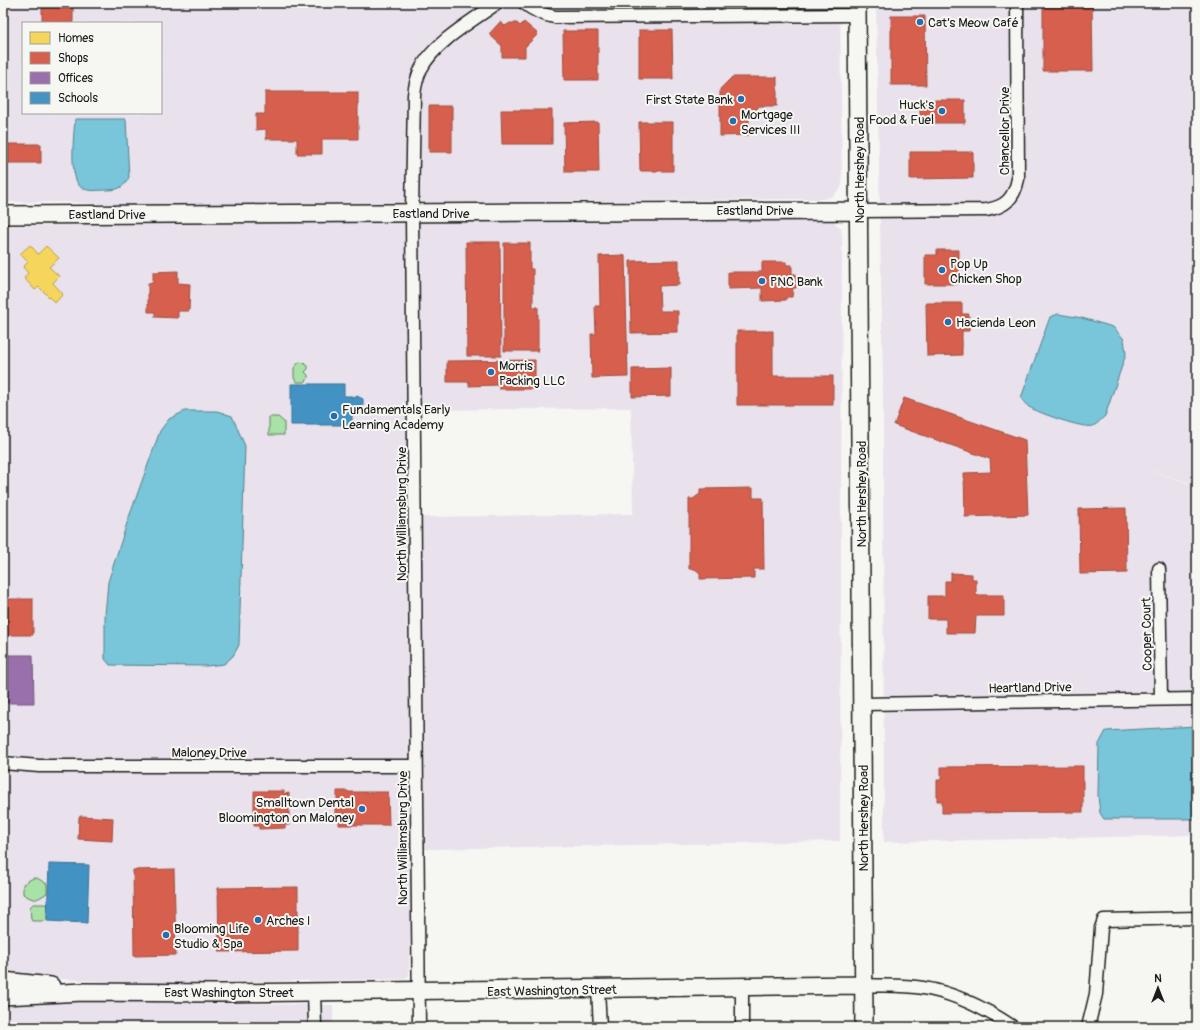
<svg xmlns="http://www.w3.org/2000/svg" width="1200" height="1030" viewBox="0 0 1200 1030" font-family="Pangolin,sans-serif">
<rect width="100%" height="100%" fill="#f6f6f2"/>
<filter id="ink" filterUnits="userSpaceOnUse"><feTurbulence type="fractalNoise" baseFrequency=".025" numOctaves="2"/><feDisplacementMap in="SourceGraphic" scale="8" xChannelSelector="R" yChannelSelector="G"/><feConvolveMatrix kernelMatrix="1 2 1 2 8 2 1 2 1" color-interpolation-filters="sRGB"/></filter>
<g filter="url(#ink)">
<path fill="#e9e1ec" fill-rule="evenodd" d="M3,3H840L842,184L841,188L833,196L823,199L129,205L67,202H3ZM23,23H161V113H23Z
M876,3H1197V485L1133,465L1197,486V835L884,842L883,382Z
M827,219L833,221L841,229L842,236L840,841L424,849L423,666H409L412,853L409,975L404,979L180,983L106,982L3,975V226L259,223ZM631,408L633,514L421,517V410Z
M3,1000L333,1005V1027H3Z"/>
<path fill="#a8e2a7" stroke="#627f62" d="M751,3H803V7H751Z
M299,362L304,363L308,366V369L305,372L308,375V378L304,382H297L294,378V368Z
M269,417H278L284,422V435H269Z
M33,878H37L47,884V893C35,901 35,901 23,894V884Z
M33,904H45L47,906V919L45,921H32L31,919L30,907Z"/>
<path fill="#79c5d9" stroke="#54818d" d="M75,119H126L129,177C124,188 118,190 107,190C99,190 89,192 82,188C68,180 74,134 75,119Z
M1058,314L1082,318L1113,327L1124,339L1126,354L1105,416C1101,419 1098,424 1093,426C1083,429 1039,413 1029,407C1026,405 1023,401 1021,398L1050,317Z
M185,411H217L232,416L245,446L239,645L233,656L224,664L207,666L110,665L105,659V615L108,582L128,520L160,431L169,419Z
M1197,726V819H1104L1100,813L1098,796L1099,744L1106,731Z"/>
<path fill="#f6d55c" stroke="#b59e49" d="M30,245L38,254L46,246L59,258L49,267L59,276L53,283L63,294L55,303L39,287L35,290L24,278L28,273L23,267L28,262L20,254Z"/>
<path fill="#d6604d" stroke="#9e4c3e" d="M42,3H73V23H34H42Z
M1043,3H1092L1093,71H1043Z
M891,16H925L926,85H891Z
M500,22L505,26L510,23H517L520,26L524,22L538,34L525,47V57H502V46L489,34Z
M639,30H672L673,79H639Z
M563,31H598V80H564Z
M732,77H777V106H759L754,113L749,114V135L720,136V89Z
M265,92H358V139H322V154H297V139H266V129L256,130V114H265Z
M920,100H965V123H920Z
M429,106H452V152H429Z
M501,110H552V144H502Z
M598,122L599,172H565L564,123Z
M639,122H673V171H640Z
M3,144H41V163H3Z
M910,152H973V178L910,179Z
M466,242H500L501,356H467Z
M504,243H530V269H533V307H538V351H504Z
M937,250H959V284H925V255H937Z
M625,255L628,377L592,378L591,334H596L595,306H600L599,256Z
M679,260V285L659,286L660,311H678V332L631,333L630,261Z
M762,262H786V265H792V274H796V288H793L792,297H786V300L762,301V288L728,289V272H762Z
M178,271V283L190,284L189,311H178V318L155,317V312H148V283H153V272Z
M926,303H962V314H969V331H962V355L927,356Z
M737,331H773V376H833V405H737Z
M535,360V389H499V385L469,386V382H447V361Z
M671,368V396L632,397V369Z
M904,398L1025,440L1028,515L965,517L964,473L991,472L990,459L894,425Z
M753,488V498H763L764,569H754V578L700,579V573L695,569H689V499H693L700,494V489Z
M1126,508L1127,573L1080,574L1079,509Z
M951,573L972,574V579H976V595H1004V616H976L975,633H946V619H928V596H945V581H951Z
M3,599H33V635H3Z
M1195,608H1197V637H1195Z
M1083,766V812L942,813V801H937V780H941V767Z
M254,791H284V794L289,793V825H285V828L259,829V826H254Z
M337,791H348V792H388L389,825H339V816H335V801H337Z
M81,816L113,818L112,841L78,839L79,817Z
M174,869L176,955L134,956L133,870Z
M298,887V951L219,952L218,888Z"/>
<path fill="#9970ab" stroke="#745780" d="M3,655H33L34,703H3Z"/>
<path fill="#4393c3" stroke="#376f91" d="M291,384H344V396H352V399L357,396L363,399V406L357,409L352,406V425H291Z
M49,864L89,865L87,923L47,921Z"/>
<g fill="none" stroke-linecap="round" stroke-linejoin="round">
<defs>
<path id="minor" d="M524,3C534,11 543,15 555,17L858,15
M859,211L986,210C1005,207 1014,199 1018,179L1017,3
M1159,569L1161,699
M863,704L1197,699
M3,763L39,766H416
M864,985C884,986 904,985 923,988C956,993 986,1009 1013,1027
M742,987V1027
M598,989L600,1027
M314,992L315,1027
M419,1027L412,213L414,95C415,86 417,77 421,69C434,42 474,20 497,3
M1088,1027L1096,994L1101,928L1104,920L1197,918"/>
<path id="secondary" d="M857,3L864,1027
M3,215C288,214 574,211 859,211
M3,981L51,986
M3,996L83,992L220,993L864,985"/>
</defs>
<use href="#minor" stroke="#1c1c1c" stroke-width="15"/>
<use href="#secondary" stroke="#1c1c1c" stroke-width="20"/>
<use href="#minor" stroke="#f6f6f2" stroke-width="12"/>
<use href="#secondary" stroke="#f6f6f2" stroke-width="17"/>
</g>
</g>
<g fill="#1f6fb2" stroke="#f6f6f2" stroke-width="1.5">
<circle cx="920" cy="22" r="4"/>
<circle cx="741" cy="99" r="4"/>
<circle cx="942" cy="111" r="4"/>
<circle cx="733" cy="121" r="4"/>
<circle cx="942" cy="270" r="4"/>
<circle cx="762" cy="281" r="4"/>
<circle cx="948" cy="322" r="4"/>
<circle cx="491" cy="372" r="4"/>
<circle cx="334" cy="416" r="4"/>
<circle cx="362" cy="809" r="4"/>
<circle cx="258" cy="920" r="4"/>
<circle cx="166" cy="935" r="4"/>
</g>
<g text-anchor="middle" stroke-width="4" stroke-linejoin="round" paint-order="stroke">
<g font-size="13" fill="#1c1c1c" stroke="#f6f6f2" text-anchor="start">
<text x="928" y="27">Cat’s Meow Café</text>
<text x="733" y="104" text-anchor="end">First State Bank</text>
<text x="934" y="109" text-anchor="end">Huck's<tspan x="934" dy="15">Food &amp; Fuel</tspan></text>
<text x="741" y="119">Mortgage<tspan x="741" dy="15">Services III</tspan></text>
<text x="950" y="268">Pop Up<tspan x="950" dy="15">Chicken Shop</tspan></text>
<text x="770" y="286">PNC Bank</text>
<text x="956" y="327">Hacienda Leon</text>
<text x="499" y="370">Morris<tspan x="499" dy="15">Packing LLC</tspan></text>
<text x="342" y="414">Fundamentals Early<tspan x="342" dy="15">Learning Academy</tspan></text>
<text x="354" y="807" text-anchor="end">Smalltown Dental<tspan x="354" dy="15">Bloomington on Maloney</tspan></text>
<text x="266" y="925">Arches I</text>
<text x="174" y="933">Blooming Life<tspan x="174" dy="15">Studio &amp; Spa</tspan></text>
</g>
<g font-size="13" fill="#1c1c1c" stroke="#f6f6f2">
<text transform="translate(1004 131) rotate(-90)" y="5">Chancellor Drive</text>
<text transform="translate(859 170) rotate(-90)" y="5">North Hershey Road</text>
<text x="755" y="215">Eastland Drive</text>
<text x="431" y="218">Eastland Drive</text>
<text x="107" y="219">Eastland Drive</text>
<text transform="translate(861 494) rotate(-90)" y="5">North Hershey Road</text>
<text transform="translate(401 514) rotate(-90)" y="5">North Williamsburg Drive</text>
<text transform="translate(1146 634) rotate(-91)" y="5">Cooper Court</text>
<text transform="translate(1030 687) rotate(-1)" y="5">Heartland Drive</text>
<text x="209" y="757">Maloney Drive</text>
<text transform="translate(863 818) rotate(-90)" y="5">North Hershey Road</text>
<text transform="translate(402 838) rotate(-90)" y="5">North Williamsburg Drive</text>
<text transform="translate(552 990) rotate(-1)" y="5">East Washington Street</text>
<text x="229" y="997">East Washington Street</text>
</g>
</g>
<rect width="1200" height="1030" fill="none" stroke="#f6f6f2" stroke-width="16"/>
<rect x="8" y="8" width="1184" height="1014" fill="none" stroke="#1c1c1c" stroke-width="1.5" filter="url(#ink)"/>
<rect x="22" y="22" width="140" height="92" fill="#f6f6f2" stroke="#9f9f9c"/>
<rect x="30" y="32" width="20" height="12" fill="#f6d55c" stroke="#9f9f9c"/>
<text x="58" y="42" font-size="12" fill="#1c1c1c">Homes</text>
<rect x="30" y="52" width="20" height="12" fill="#d6604d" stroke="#9f9f9c"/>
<text x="58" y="62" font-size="12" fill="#1c1c1c">Shops</text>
<rect x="30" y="72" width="20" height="12" fill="#9970ab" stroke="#9f9f9c"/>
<text x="58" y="82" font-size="12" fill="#1c1c1c">Offices</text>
<rect x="30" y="92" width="20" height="12" fill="#4393c3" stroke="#9f9f9c"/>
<text x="58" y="102" font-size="12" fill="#1c1c1c">Schools</text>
<g transform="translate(1158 988)" stroke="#f6f6f2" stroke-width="3" paint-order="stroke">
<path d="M0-3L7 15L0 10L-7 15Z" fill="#1c1c1c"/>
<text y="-6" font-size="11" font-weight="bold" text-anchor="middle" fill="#1c1c1c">N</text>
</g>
</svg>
